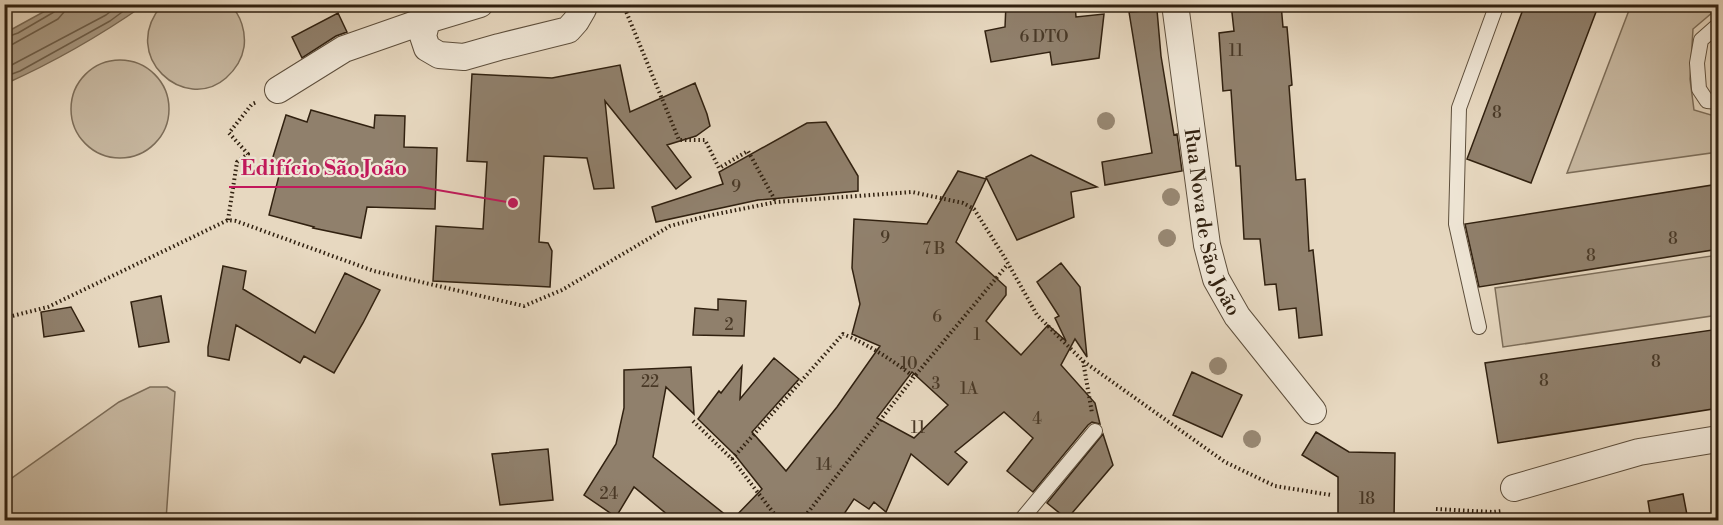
<svg xmlns="http://www.w3.org/2000/svg" width="1723" height="525" viewBox="0 0 1723 525" font-family="'Libre Bodoni',serif">
<rect width="100%" height="100%" fill="#e7d8c0"/>
<filter id="stains"><feTurbulence type="fractalNoise" baseFrequency=".00333" numOctaves="4"/><feColorMatrix values="0 0 0 0 .2 0 0 0 0 .09 0 0 0 0 .02 0 0 0 .5 -.17"/></filter>
<radialGradient id="worn" r=".72"><stop offset=".6" stop-color="#630" stop-opacity="0"/><stop offset="1" stop-color="#630" stop-opacity=".3"/></radialGradient>
<path fill="#c8b9a2" stroke="#7c6d59" stroke-width="1.5" d="M162,5H230C241,15 246,32 244,47C242,60 236,69 226,78C185,114 118,56 162,5Z
M1631,5H1718L1713,12L1693,29L1690,79L1694,110L1718,117V152L1567,173Z
M71 109a49 49 0 1 1 98 0a49 49 0 1 1-98 0Z
M1718,255V315L1503,347L1495,288Z
M150,387H167L175,392L166,520H5V483L119,402Z"/>
<path fill="#a99a84" stroke="#796a56" stroke-width="1.5" d="M56,5H144C101,35 52,63 5,84V33Z"/>
<g fill="none" stroke-linecap="round" stroke-linejoin="round">
<path stroke="#6d5e4a" stroke-width="1.5" d="M4,38L18,33L54,12L57,9L58,4
M4,46L13,44L58,19L64,12L65,4
M4,69L106,15L120,4
M4,77L20,71L110,21L133,4"/>
</g>
<path fill="#90806c" stroke="#312110" stroke-width="1.5" fill-rule="evenodd" d="M1006,4H1075L1076,17L1104,14L1099,58L1052,65L1050,52L991,62L985,31L1005,27Z
M1231,4H1281L1283,27H1287L1292,85L1289,86L1296,180L1305,179L1309,251L1313,250L1322,335L1299,338L1296,308L1279,310L1276,284L1265,285L1260,239H1244L1240,166H1236L1231,90L1223,91L1219,33L1234,31Z
M1525,4H1599L1531,183L1467,159Z
M1157,10L1161,56L1174,135L1177,134L1182,171L1105,185L1102,162L1152,153L1129,12Z
M338,13L347,32L336,36L302,58L292,37Z
M620,65L630,112L695,83L707,114L710,126L696,136L667,145L691,177L676,189L605,101L614,188L594,189L587,158L544,156L539,242L548,243L552,251L550,287L433,281L436,226L483,229L487,162L467,161L472,74L552,78Z
M311,110L374,128L375,115L405,116L404,147L437,148L435,209L367,207L361,238L313,228L314,227L269,215L282,164L272,160L286,115L307,122Z
M826,122L858,176V191L758,200L656,222L652,207L723,184L719,172L807,123Z
M1031,155L1097,187L1071,192L1074,217L1017,240L986,177Z
M958,171L986,179L956,242L1006,287V295L986,321L1021,355L1048,325L1066,341L1055,318L1059,316L1037,282L1061,263L1080,287L1087,357L1075,339L1061,365L1095,403L1100,424L1092,422L1088,425L1033,492L1007,471L1033,438L1004,412L955,452L967,462L948,485L911,454L886,512L874,502L869,509L854,499L840,520H732L762,489L735,455L698,419L719,391L721,393L742,366L740,399L774,358L799,379L752,432L786,471L837,407L880,346L852,334L860,304L852,268L854,219L927,224ZM912,372L948,405L914,438L877,418Z
M1719,184V249L1479,287L1465,224Z
M223,266L246,271L243,289L315,333L345,273L380,290L363,323L334,373L304,356L300,363L236,325L229,360L208,356V347Z
M161,296L169,342L139,347L131,302Z
M718,299L746,301L744,336L693,335L695,308L718,310Z
M71,307L84,331L44,337L41,312Z
M1719,329V408L1498,443L1485,363Z
M691,367L694,414L666,387L653,457L732,520H674L634,487L616,517L584,495L616,444L624,408V370Z
M1192,372L1242,395L1222,437L1173,415Z
M1316,432L1349,452L1395,453L1394,520H1338V477L1302,455Z
M1103,434L1113,465L1067,519L1047,503Z
M548,449L553,500L500,505L492,454Z
M1683,494L1688,520H1651L1648,501Z"/>
<g fill="none" stroke-linecap="round" stroke-linejoin="round">
<defs>
<path id="service" d="M1718,25L1701,40L1697,63L1699,89L1707,101L1718,102
M1479,327L1456,224L1459,108L1497,4
M1021,520L1095,431"/>
<g id="minor">
<path d="M480,4L427,20L423,36L427,48L439,55L464,57L499,47L568,30L576,21L583,9V4"/>
<path id="s1" d="M1175,4L1207,245L1216,279L1237,316L1313,411"/>
<path d="M278,90L344,49L427,20"/>
<path d="M1514,488L1639,452L1718,439"/>
</g>
</defs>
<use href="#service" stroke="#5e4f3c" stroke-width="16"/>
<use href="#minor" stroke="#5e4f3c" stroke-width="28"/>
<path stroke="#312110" stroke-width="4" stroke-dasharray="1.5 3" stroke-linecap="butt" d="M623,4L679,140H705L719,168L748,151L776,202
M1000,4L1001,6
M228,220L237,162L248,154L229,133L252,104L257,102
M4,318L48,307L228,220L236,221L374,271L524,306L562,290L670,226L707,216L776,202L912,192L963,203L974,209L1005,258L1037,315L1083,361L1225,462L1275,486L1331,495
M1083,361L1092,413
M693,421L732,459L779,520
M732,459L843,334C869,345 891,359 914,377
M1436,509L1493,512L1502,511
M802,520L914,377L1008,264"/>
<use href="#service" stroke="#efe6d6" stroke-width="14"/>
<use href="#minor" stroke="#efe6d6" stroke-width="26"/>
</g>
<g fill="#988873">
<circle cx="1106" cy="121" r="9"/>
<circle cx="1171" cy="197" r="9"/>
<circle cx="1167" cy="238" r="9"/>
<circle cx="1218" cy="366" r="9"/>
<circle cx="1252" cy="439" r="9"/>
</g>
<g text-anchor="middle" stroke-width="4.5" stroke-linejoin="round" paint-order="stroke">
<g font-size="16" fill="#493927">
<text x="1044" y="42">6 DTO</text>
<text x="1236" y="56">11</text>
<text x="1497" y="118">8</text>
<text x="736" y="192">9</text>
<text x="885" y="243">9</text>
<text x="1673" y="244">8</text>
<text x="934" y="254">7 B</text>
<text x="1591" y="261">8</text>
<text x="937" y="322">6</text>
<text x="729" y="330">2</text>
<text x="977" y="340">1</text>
<text x="1656" y="367">8</text>
<text x="909" y="369">10</text>
<text x="1544" y="386">8</text>
<text x="650" y="387">22</text>
<text x="936" y="389">3</text>
<text x="969" y="394">1A</text>
<text x="1037" y="424">4</text>
<text x="918" y="433">11</text>
<text x="824" y="470">14</text>
<text x="609" y="499">24</text>
<text x="1367" y="504">18</text>
</g>
<g font-size="20" fill="#312110" stroke="#efe6d6">
<text dy="7" stroke="none"><textPath href="#s1" startOffset="222">Rua Nova de São João</textPath></text>
</g>
</g>
<path fill="none" stroke="#c2185b" stroke-width="2" d="M513 203L420 187H229"/>
<circle fill="#c2185b" stroke="#efe6d6" stroke-width="2" cx="513" cy="203" r="6"/>
<g font-size="21" text-anchor="middle" font-weight="bold" fill="#c2185b" stroke="#efe6d6" stroke-width="4.5" stroke-linejoin="round" paint-order="stroke">
<text x="324" y="175">Edifício São João</text>
</g>
<rect width="1723" height="525" fill="none" stroke="#e7d8c0" stroke-width="24"/>
<rect x="6" y="6" width="1711" height="513" fill="none" stroke="#312110" stroke-width="3"/>
<rect x="12" y="12" width="1699" height="501" fill="none" stroke="#312110" stroke-width="1.5"/>
<rect width="100%" height="100%" filter="url(#stains)"/>
<rect width="100%" height="100%" fill="url(#worn)"/>
</svg>
